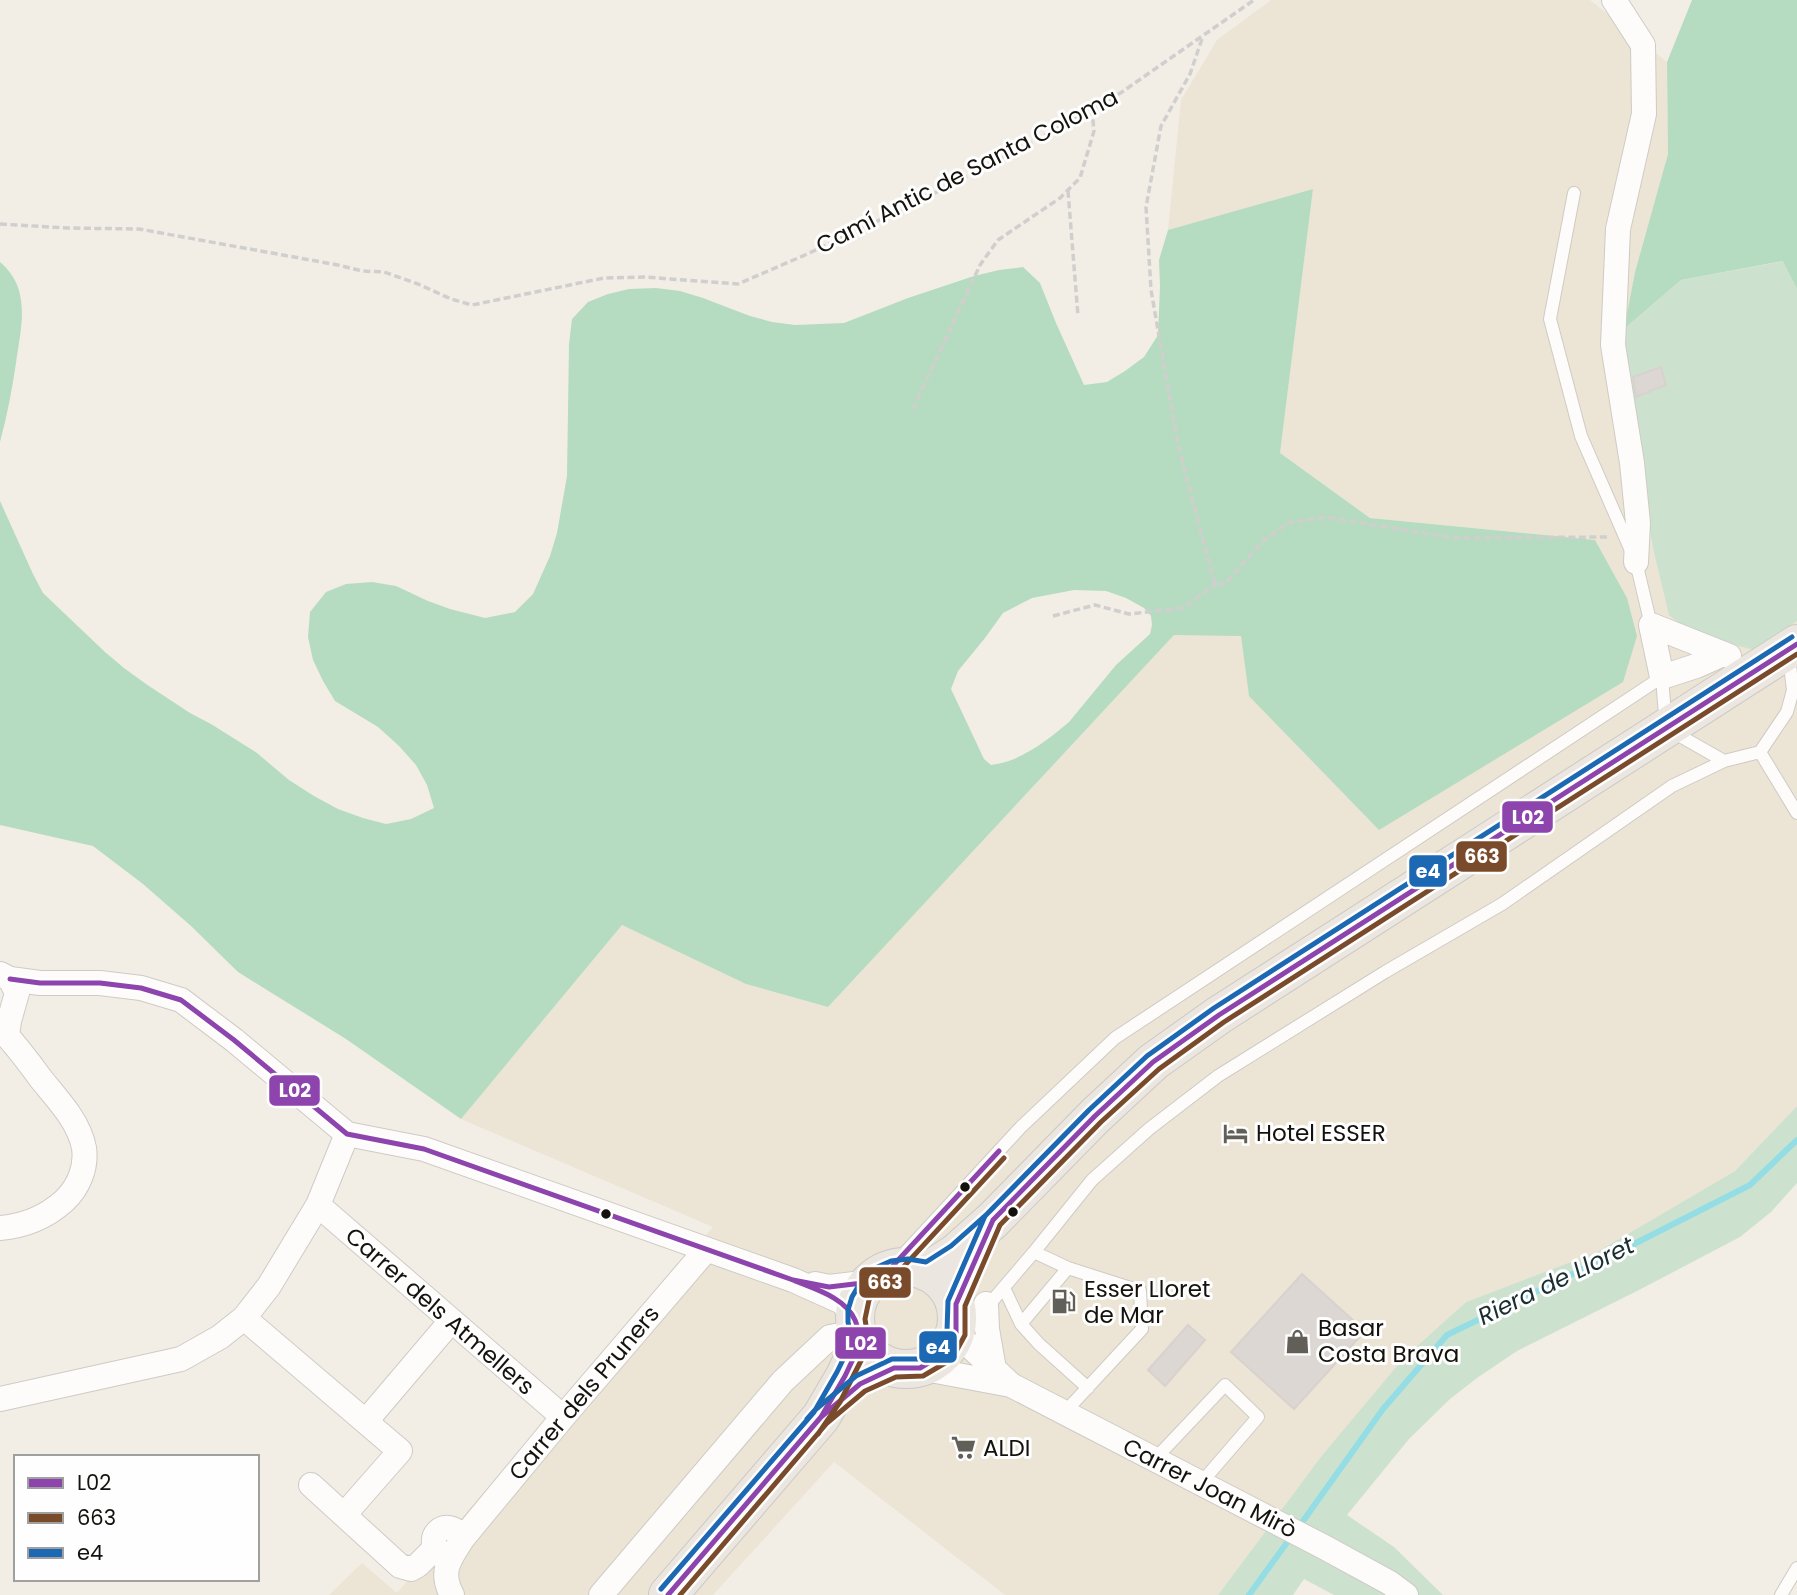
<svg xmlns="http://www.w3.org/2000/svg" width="1797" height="1595" viewBox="0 0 1797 1595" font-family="Poppins,sans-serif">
<rect width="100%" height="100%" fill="#f2eee6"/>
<path fill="#ece4d4" d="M1271,0H1590L1667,62L1668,154L1635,272L1624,329L1630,421L1653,548L1755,650L1797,621V1106L1735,1171L1597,1252L1465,1302L1320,1458L1218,1595H1005L834,1462L713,1595H329L362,1563L397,1593L713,1227L461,1119L622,925L746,984L828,1007L1174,635H1241L1249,696L1595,540L1370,518L1280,453L1313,189L1168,230L1181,100L1217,40Z"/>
<path fill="#cce2cf" d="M1784,261L1797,289V621L1755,650L1694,635L1669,615L1653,548L1630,421L1624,329L1681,280Z
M1797,1106V1183L1771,1212L1740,1237L1641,1289L1517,1351L1477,1378L1450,1399L1409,1439L1347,1515L1394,1547L1443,1595H1334L1304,1579L1293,1595H1218L1320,1458L1402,1360L1466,1302L1597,1252L1735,1171Z"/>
<path fill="#b5dcc0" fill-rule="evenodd" d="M1692,0H1797V289L1783,261L1681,280L1624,329L1635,272L1668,154L1667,62Z
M1313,189L1280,453L1370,518L1595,540L1627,598L1637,636L1623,682L1379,830L1249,696L1241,636L1174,635L828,1007L746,984L622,925L461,1119L346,1039L238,972L191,926L143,884L93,846L0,825V501L33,574L43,593L105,652L124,668L146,684L190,713L211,724L257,753L289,780L314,796L338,809L363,818L386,824L411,819L434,808L427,785L416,765L399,746L378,727L335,701L323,681L313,660L308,637L310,612L326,592L346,584L372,582L396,586L428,601L450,609L485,618L515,612L533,594L550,556L557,533L567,476L569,344L572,319L588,302L608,294L629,289L656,288L680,291L703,298L750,316L772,322L795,325L844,323L908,298L974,276L999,270L1023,267L1040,283L1056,323L1084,385L1107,382L1125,371L1144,357L1158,335L1160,286L1159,260L1168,230ZM1074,590L1106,591L1126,598L1144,608L1151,616L1152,625L1150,634L1116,665L1069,722C1048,740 1020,762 991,765L984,759L951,689L958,671L985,638L1003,613L1032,598Z
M0,262C32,289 21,327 16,363C12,390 7,416 0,442Z"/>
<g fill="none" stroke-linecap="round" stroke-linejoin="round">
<path stroke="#94dde4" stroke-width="6" d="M1298,1528L1383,1409L1447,1335L1638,1242L1750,1185L1797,1140
M1249,1595L1291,1537"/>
</g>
<path fill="#dcd7d2" stroke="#d8d2ce" stroke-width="2" d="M1661,367L1666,385L1636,397L1633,377Z
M1302,1274L1365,1331L1294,1409L1231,1352Z
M1188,1325L1205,1340L1165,1386L1148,1370Z"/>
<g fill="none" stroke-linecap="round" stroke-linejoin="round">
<defs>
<path id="lane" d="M1574,193L1550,319L1581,436L1636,562L1651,625
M1760,752L1797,813
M1034,1252L1068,1268L1140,1291L1142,1329L1064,1413
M889,1270L1020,1128L1115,1038L1662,677L1666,728L1724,761L1760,752L1787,712L1793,690L1789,657
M1004,1288L1021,1324L1039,1344L1088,1388
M956,1319L993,1300L1034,1252L1092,1180L1149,1129L1218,1076L1385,972L1502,904L1672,786L1724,761
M1021,1324L1068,1268
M1154,1460L1225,1385L1258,1417L1201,1483
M1781,1595L1797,1568"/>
<path id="street" d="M1614,0L1643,45L1644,114L1618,229L1613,345L1632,463L1638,523L1636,562
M1651,625L1662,677L1696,666L1723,654
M1651,625L1729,656
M0,974L10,979L17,993L9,1021L7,1036
M10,979L40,983H100L141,988L181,1000L234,1040L347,1134L424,1149L793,1280L842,1302L855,1318
M0,1028C15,1044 28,1061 41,1079C57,1099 79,1121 84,1148C87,1168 78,1188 64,1201C45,1218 25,1226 0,1228
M318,1205L563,1417
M815,1284L829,1287L871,1282
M986,1304L987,1329L994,1369
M244,1318L400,1451L344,1515
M956,1333L1011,1385L1324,1547L1390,1583L1406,1595
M920,1368L1011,1385
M0,1399L181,1359L220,1337L244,1318L269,1286L318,1205L347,1134
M366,1421L451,1321
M311,1485L400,1566L411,1569L418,1565L435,1548
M444,1557C419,1540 446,1513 463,1538
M452,1595C439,1571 450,1558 463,1538L563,1417L706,1250
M601,1595L783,1381L830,1337L857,1332"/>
<path id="primary" d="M855 1318a51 51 0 1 1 102 0a51 51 0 1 1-102 0Z
M927,1272L956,1253L993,1220L1095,1116L1153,1062L1219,1015L1797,644
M668,1595L821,1417L845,1376L861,1342"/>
</defs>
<use href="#lane" stroke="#cecbc5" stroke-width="14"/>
<use href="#street" stroke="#cecbc5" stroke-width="26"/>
<use href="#primary" stroke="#cbc9c6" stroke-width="40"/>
<path stroke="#d0cfcd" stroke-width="3.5" stroke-dasharray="7 3.5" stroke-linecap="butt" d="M1202,39L1190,74L1161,126L1146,207L1151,290L1178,445L1215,585L1225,584L1263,541L1288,523L1326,517L1455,538L1607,537
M1068,191L1078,316
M0,224L67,228L139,229L338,265L362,271L384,272L418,284L451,299L472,305L604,278L644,277L738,284L805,255L916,203L1092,110L1122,92L1254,0
M913,409L980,265L998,240L1060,198L1080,178L1094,131L1092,110
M1053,616L1095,605L1129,614L1183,608L1215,585"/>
<use href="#lane" stroke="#fdfcfb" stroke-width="12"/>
<use href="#street" stroke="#fdfcfb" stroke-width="24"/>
<use href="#primary" stroke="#ebe6df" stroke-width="38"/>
<defs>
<path id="bus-1" d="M10,979L40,983H100L141,988L181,1000L234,1040L347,1134L424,1149L793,1280C814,1289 845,1297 855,1320C858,1327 859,1335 861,1342L845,1376L821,1417L668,1595
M793,1280L829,1287L871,1282L889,1270L999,1151
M821,1417L860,1384L894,1368H920L945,1353L956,1333V1304L993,1220L1095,1116L1153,1062L1219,1015L1797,644"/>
<path id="bus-2" d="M818,1434L840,1402L869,1345L865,1319L869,1300L878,1287L895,1276L1004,1158
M680,1595L827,1423L865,1391L896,1377L923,1376L952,1359L965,1335V1306L1000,1225L1101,1122L1159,1069L1224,1022L1797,654"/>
<path id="bus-3" d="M807,1419L815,1410L856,1376L892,1359H918L938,1347L947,1331L948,1301L985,1216L994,1207
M661,1589L814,1412L837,1372L852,1341L848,1322V1310L852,1297L863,1278L873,1269L891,1261L908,1259L926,1262L951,1246L987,1214L1089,1110L1147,1056L1214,1008L1792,637"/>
</defs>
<use href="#bus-1" stroke="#fefefe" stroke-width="10"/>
<use href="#bus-2" stroke="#fefefe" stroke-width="10"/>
<use href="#bus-3" stroke="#fefefe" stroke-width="10"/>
<use href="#bus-1" stroke="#8e44ad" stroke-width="5"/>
<use href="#bus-2" stroke="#7a4b2a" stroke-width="5"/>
<use href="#bus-3" stroke="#1d68b3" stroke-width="5"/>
</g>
<defs>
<symbol id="hotel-bare" viewBox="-9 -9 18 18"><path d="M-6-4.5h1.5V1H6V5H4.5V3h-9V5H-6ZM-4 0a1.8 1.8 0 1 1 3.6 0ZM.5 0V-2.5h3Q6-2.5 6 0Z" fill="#625f59" stroke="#fefefe" stroke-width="2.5" paint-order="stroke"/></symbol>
<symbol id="fuel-bare" viewBox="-9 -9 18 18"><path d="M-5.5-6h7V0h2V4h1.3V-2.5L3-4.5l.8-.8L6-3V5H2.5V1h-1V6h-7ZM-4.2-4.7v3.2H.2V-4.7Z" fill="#625f59" stroke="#fefefe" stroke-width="2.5" paint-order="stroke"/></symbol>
<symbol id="shop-bare" viewBox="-9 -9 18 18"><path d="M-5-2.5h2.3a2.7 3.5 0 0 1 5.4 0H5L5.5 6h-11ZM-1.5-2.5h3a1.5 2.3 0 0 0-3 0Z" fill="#625f59" stroke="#fefefe" stroke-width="2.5" paint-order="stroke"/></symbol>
<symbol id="supermarket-bare" viewBox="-9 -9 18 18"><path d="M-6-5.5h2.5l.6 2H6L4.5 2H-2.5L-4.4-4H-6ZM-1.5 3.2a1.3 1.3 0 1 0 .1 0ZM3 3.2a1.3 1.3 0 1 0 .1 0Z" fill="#625f59" stroke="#fefefe" stroke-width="2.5" paint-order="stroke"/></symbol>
</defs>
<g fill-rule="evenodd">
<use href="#hotel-bare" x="1218" y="1116" width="35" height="35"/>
<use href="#fuel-bare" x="1046" y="1284" width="35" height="35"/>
<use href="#shop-bare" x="1280" y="1324" width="35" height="35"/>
<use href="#supermarket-bare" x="946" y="1430" width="35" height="35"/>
</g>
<g fill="#14120d" stroke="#fefefe" stroke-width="2.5">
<circle cx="965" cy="1187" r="6"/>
<circle cx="1013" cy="1212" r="6"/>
<circle cx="606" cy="1214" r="6"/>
</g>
<g text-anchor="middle" stroke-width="6" stroke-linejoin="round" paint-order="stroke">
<g font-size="23" fill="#14120d" stroke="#fefefe">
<text transform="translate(967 171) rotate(-27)" y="8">Camí Antic de Santa Coloma</text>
<text transform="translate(440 1311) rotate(41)" y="8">Carrer dels Atmellers</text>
<text transform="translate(584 1393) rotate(-50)" y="8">Carrer dels Pruners</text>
<text transform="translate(1210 1488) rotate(27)" y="8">Carrer Joan Mirò</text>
</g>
<g font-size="23" fill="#14120d" stroke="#fefefe" text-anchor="start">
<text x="1256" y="1141">Hotel ESSER</text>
<text x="1084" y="1297">Esser Lloret<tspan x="1084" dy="26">de Mar</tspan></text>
<text x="1318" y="1336">Basar<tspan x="1318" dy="26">Costa Brava</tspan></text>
<text x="983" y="1456">ALDI</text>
</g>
<g font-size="24" font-style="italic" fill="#1a2e30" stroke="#fefefe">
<text transform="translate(1556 1281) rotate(-26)" y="8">Riera de Lloret</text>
</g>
</g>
<g stroke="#fefefe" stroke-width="2.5">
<rect x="1501" y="800" width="53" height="34" rx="7" fill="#8e44ad"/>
<rect x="1455" y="840" width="53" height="33" rx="7" fill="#7a4b2a"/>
<rect x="1408" y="854" width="40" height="34" rx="7" fill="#1d68b3"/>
<rect x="268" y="1074" width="53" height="33" rx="7" fill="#8e44ad"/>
<rect x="858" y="1266" width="54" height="33" rx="7" fill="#7a4b2a"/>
<rect x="834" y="1326" width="53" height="34" rx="7" fill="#8e44ad"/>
<rect x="918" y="1330" width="40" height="34" rx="7" fill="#1d68b3"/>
</g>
<g font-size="19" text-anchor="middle" font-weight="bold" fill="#fff">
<text x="1528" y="824">L02</text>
<text x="1482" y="863">663</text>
<text x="1428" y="878">e4</text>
<text x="295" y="1097">L02</text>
<text x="885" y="1289">663</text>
<text x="861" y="1350">L02</text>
<text x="938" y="1354">e4</text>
</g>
<rect x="14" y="1455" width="245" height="126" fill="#fefefe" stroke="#a0a09e" stroke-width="2"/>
<rect x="28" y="1478" width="35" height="10" fill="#8e44ad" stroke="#a0a09e" stroke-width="2"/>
<text x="77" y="1490" font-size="21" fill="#14120d">L02</text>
<rect x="28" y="1513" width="35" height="10" fill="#7a4b2a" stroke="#a0a09e" stroke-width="2"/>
<text x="77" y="1525" font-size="21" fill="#14120d">663</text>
<rect x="28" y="1548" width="35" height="10" fill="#1d68b3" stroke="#a0a09e" stroke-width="2"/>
<text x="77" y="1560" font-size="21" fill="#14120d">e4</text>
</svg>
